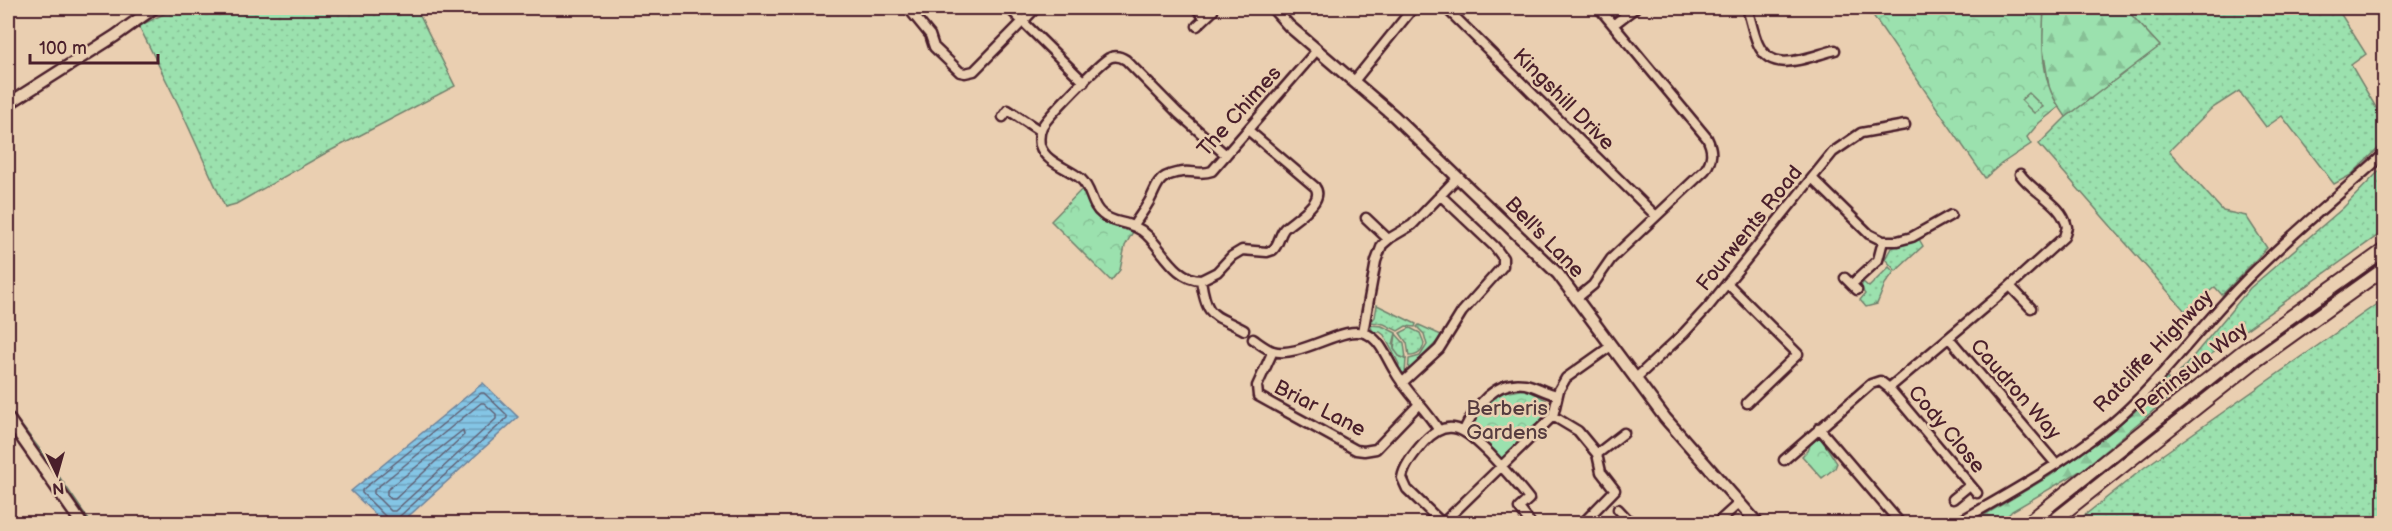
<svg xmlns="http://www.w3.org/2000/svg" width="2392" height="531" viewBox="0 0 2392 531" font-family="'Balsamiq Sans',sans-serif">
<defs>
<pattern id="industrial-furrows" width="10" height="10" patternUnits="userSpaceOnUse" patternTransform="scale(1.5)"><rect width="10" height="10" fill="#e8c9c0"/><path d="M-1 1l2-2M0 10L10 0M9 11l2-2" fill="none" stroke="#c8aca5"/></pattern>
<pattern id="grass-dots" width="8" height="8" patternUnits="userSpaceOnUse" patternTransform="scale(1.5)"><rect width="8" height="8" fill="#9be1ae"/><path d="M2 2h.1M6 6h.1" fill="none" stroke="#87c196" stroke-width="1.8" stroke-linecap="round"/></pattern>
<pattern id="forest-firs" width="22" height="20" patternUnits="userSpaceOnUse" patternTransform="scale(1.5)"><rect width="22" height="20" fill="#9be1ae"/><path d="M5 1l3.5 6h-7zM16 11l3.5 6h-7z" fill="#87c196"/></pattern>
<pattern id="park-crowns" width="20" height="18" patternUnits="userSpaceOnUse" patternTransform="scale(1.5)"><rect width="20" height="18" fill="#9be1ae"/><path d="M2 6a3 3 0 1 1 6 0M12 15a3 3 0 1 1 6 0" fill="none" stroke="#87c196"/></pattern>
<pattern id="water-rules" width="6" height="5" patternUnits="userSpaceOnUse" patternTransform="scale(1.5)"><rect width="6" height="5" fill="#84c5e5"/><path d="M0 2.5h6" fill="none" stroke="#6e9fba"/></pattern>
</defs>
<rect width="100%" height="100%" fill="#eacfb1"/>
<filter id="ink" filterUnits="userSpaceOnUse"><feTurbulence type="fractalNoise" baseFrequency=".0167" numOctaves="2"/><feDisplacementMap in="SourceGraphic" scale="12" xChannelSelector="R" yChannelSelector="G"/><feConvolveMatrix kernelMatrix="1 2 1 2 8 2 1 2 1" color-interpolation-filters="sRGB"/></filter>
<g filter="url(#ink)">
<path fill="url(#industrial-furrows)" d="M2379,8H2384V42L2376,29Z"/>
<path fill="url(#grass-dots)" stroke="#72806c" stroke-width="1.5" d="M176,8H416L455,86L324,154L236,204L225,207L178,104L139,26Z
M2125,8H2337L2366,54L2351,65L2384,121V143L2351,175L2334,184L2282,116L2266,127L2239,91L2211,109L2169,151L2223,211L2246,216L2267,248L2222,295L2215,287L2185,311L2039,144L2066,117L2159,46Z
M2384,166V231L2171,383L2250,288L2343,208Z
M1919,239L1923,246L1896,271L1885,259L1891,248Z
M1889,267L1894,272L1885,284L1877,304L1866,307L1860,300L1865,294C1862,290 1860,287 1863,282L1869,287Z
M2384,299V523H2075L2145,467Z
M1377,305L1416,324L1415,327L1406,326L1398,331L1384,324L1371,322L1375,317Z
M1370,325L1382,326L1396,333L1393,345L1399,356L1406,359L1405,374L1398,370L1399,364L1384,335L1380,332H1373Z
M1419,325L1441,335L1446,334V336L1441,338L1409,370L1408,374L1409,359L1420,356L1427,345L1424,334L1417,327Z
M1410,328L1420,333L1424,343C1423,352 1418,356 1409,356L1407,343L1400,333Z
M8,408L45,456L91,523L27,435L8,411Z"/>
<path fill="url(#forest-firs)" stroke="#72806c" stroke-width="1.5" d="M2044,8H2125L2160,46L2066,117L2050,93L2042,42Z
M2167,378L2178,390L2082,470L2012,511L2001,523H1971L2050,476L2132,414Z"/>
<path fill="url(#park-crowns)" stroke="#72806c" stroke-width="1.5" d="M1868,8H2044C2042,40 2040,79 2059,107L2039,123L2027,137L2031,144L2001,164L1985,178Z
M1085,186C1085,202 1094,219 1110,224C1118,227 1127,227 1134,230L1125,246L1120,270L1111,281L1051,221Z
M1396,334L1404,343L1406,359L1399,356L1394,349Z
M1523,387L1546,400L1550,414L1506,457L1501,459L1473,432L1471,423L1474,415L1496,394L1507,390L1510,392L1520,390Z
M1820,437L1837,463L1835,468L1822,478L1802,456L1809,449L1810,444Z"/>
<path fill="#9be1ae" stroke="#72806c" stroke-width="1.5" d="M2029,93L2043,107L2034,113L2021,100Z"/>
<path fill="url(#water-rules)" stroke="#6d839b" stroke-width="1.5" d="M483,383L518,417L401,523H384L351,491Z"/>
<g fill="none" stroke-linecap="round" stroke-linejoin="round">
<path stroke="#616175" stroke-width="1.5" d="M481,403H484L496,414V419L395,511H391L374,494V490Z
M463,430L464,435L395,499H391L387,495V490Z
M388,524L386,517L362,493V490L481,393H484L507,415V418L400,516L397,524"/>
<defs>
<path id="street" d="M908,8L930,35L934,47L960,72L965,73L974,71L1036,8
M1009,8L1084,82
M1196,8L1205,18
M1446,8L1656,216
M1747,8C1751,20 1753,33 1758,44C1772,76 1810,56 1835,50
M1613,25L1635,8
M1197,26L1213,11
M1355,80L1413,8
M1003,117L1008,110L1040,131
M1226,155L1178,113L1126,60C1120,56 1115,55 1109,58C1100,63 1046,118 1042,127C1039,133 1039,139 1040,145C1045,163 1069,168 1081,179C1092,189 1091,206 1102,214C1114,225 1132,220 1147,235C1163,250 1176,280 1201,280C1207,319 1212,313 1244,330
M1812,178L1869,234L1883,241H1897L1912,237L1951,215
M1366,218L1388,239
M1134,225C1138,218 1143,212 1147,205C1159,187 1154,175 1183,172C1194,171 1202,175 1212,171L1317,50
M1845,278L1857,290
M1201,280L1217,272L1232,256L1242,250L1267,252L1273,250C1279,244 1279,236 1284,229C1293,220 1326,202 1315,187L1248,130
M1727,283L1798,354L1747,403
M1852,284L1878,260L1883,241
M2010,286L2031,308
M1576,299L1593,285L1611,259L1705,170C1713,159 1713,150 1707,138L1599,8
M1363,332L1376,261L1382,245L1390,238L1412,225L1458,177
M1949,338L2056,464
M1253,339C1259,343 1266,349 1273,351C1301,359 1345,323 1367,334C1381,341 1386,357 1394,370C1406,392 1425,408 1438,429
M1273,351L1257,386L1258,396L1356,450L1364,451L1376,449L1419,404
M1635,379L1684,333L1708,307L1833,152L1861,133L1905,125
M1402,383L1439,349L1462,312L1503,266V258L1495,247L1440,195
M1889,388L1977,493
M1553,416L1578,431L1597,454L1601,472L1615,490L1582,524
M1819,428L1901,524
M1464,430C1475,407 1495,379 1525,384C1536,386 1546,393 1557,395
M1597,454L1624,433
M1784,460L1871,384L1880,381L1889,388L2010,286L2064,237L2067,227C2062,203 2033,193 2020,174
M1953,499L1970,485
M1618,509L1632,524
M1443,523L1553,416L1559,390L1566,378L1611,346
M1443,524L1407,489L1402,478C1404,465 1415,452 1424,442C1450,414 1467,432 1489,453C1503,468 1517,483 1529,499L1519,508L1531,524
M1716,524L1739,503
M1955,524C2008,494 2062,464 2109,426C2158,385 2195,332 2240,286C2285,239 2336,198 2384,154"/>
<path id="secondary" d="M1273,8L1289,26L1394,116L1558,274L1665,418L1758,524
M8,104L115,36L154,8
M8,418L82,524"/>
<path id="primary" d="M2026,524L2243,351L2384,250
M2050,524L2253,363L2384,269"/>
</defs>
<use href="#street" stroke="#4a1f2b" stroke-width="13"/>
<use href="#secondary" stroke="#4a1f2b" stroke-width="15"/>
<use href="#primary" stroke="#4a1f2b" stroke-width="16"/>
<use href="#street" stroke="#eacfb1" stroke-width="8"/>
<use href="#secondary" stroke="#eacfb1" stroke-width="10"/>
<use href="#primary" stroke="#eacfb1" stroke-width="12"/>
</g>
</g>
<g text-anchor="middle" stroke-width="5" stroke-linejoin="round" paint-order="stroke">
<g font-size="21" fill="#4a1f2b" stroke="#eacfb1">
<text transform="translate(1564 99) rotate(45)" y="7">Kingshill Drive</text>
<text transform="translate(1239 111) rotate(-48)" y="7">The Chimes</text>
<text transform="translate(1749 228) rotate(-51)" y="7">Fourwents Road</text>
<text transform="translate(1545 237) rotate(46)" y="7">Bell's Lane</text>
<text transform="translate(2153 351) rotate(-46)" y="7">Ratcliffe Highway</text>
<text transform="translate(2191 368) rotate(-38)" y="7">Peninsula Way</text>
<text transform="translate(2016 389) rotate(49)" y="7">Caudron Way</text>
<text transform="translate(1320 408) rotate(27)" y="7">Briar Lane</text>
<text transform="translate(1947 429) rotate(50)" y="7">Cody Close</text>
</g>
<g font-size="21" fill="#563c3f" stroke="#eacfb1">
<text x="1507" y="415">Berberis<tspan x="1507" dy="24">Gardens</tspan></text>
</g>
</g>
<rect width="2392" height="531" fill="none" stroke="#eacfb1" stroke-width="30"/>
<rect x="15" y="15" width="2362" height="501" fill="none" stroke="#4a1f2b" stroke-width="2" filter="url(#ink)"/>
<g transform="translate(57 474) rotate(175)" stroke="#eacfb1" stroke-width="4.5" paint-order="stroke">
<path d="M0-4.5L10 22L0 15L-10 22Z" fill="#4a1f2b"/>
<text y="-9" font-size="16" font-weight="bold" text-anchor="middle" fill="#4a1f2b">N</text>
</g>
<path d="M30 54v9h128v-9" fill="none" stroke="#4a1f2b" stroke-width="3"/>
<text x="39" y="54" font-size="18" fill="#4a1f2b" stroke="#eacfb1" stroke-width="4.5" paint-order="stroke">100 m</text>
</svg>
